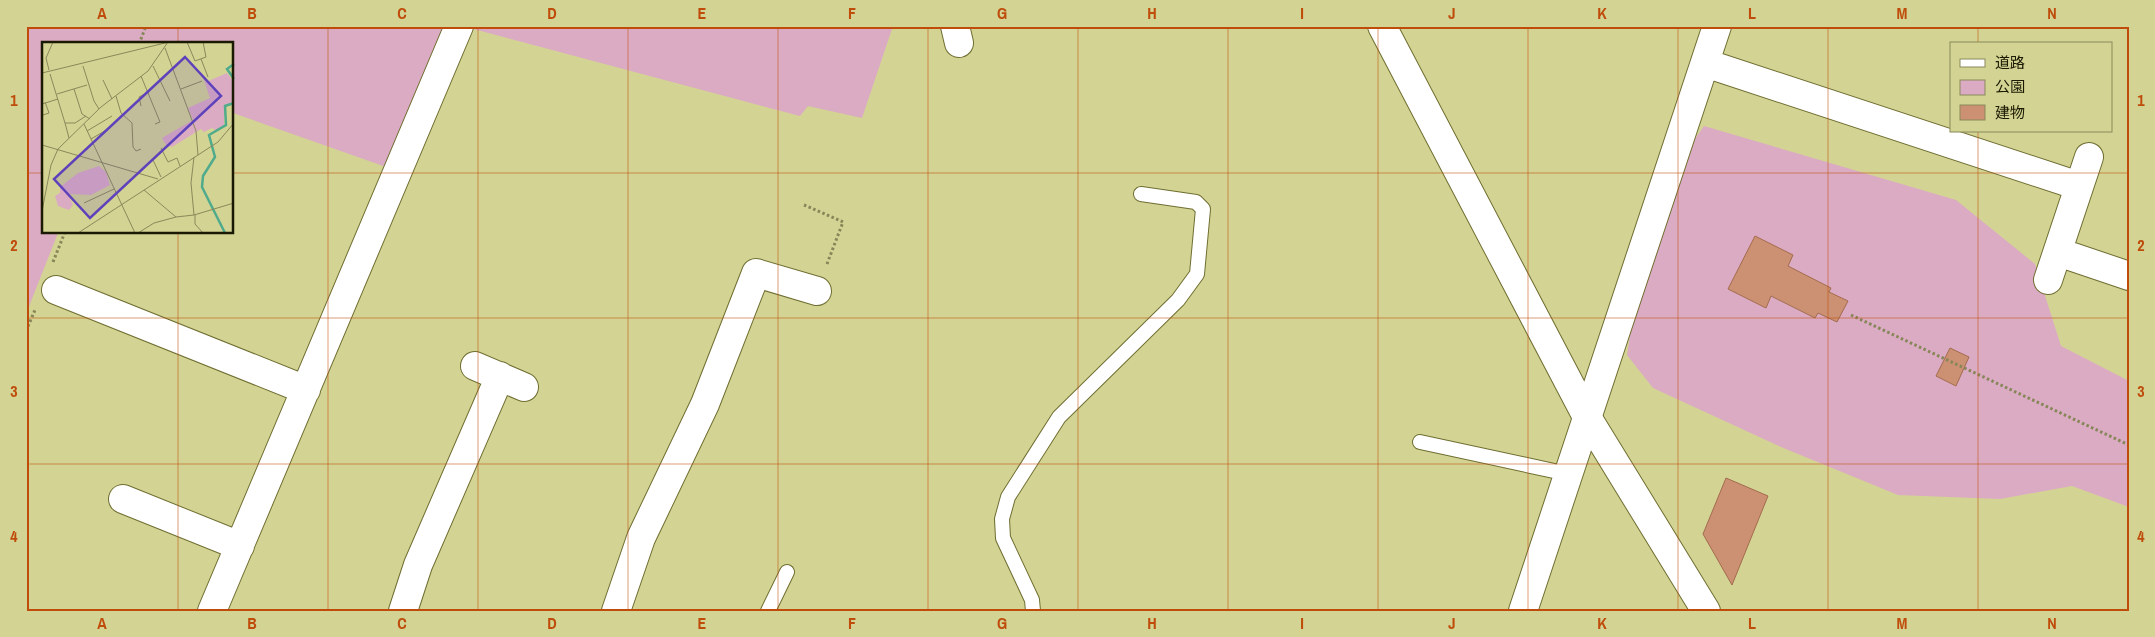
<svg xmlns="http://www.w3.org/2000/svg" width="2155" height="637" viewBox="0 0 2155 637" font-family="'Archivo Narrow','Noto Sans JP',sans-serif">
<rect width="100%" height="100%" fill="#d3d394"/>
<path fill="#dbabc3" d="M26,26H447L389,168L233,113L232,44H44V232L58,233L26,314Z
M462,26H893L862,118L808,106L800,116Z
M1704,126L1956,200L2035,264L2061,346L2129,381V507L2072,486L2000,499L1898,495L1781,447L1653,388L1627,355L1638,283L1679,161Z"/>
<path fill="#cc9173" stroke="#a36b4e" d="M1755,236L1793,255L1788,266L1831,288L1829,292L1848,301L1837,322L1818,313L1815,318L1771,296L1766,308L1728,289Z
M1950,348L1969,357L1956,386L1936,376Z
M1726,478L1768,496L1732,585L1703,534Z"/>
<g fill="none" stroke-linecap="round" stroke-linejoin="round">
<defs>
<path id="lane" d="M1420,442L1568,474
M768,611L787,572
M1033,611L1032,600L1003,538L1002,519L1008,497L1059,417L1178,300L1197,274L1203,209L1196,202L1141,194"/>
<path id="street" d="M955,26L959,43
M1705,63L2079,186
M2058,252L2129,276
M2048,280L2089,157
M56,290L306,390
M475,366L524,387
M123,499L240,546
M212,611L459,26
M403,611L418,565L500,376
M616,611L641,538L705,404L756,273L817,291
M1523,611L1717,26"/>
<path id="secondary" d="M1382,26L1587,417L1706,611"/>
</defs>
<use href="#lane" stroke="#6f6e31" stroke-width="16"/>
<use href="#street" stroke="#6f6e31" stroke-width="30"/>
<use href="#secondary" stroke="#6f6e31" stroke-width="30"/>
<path stroke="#868658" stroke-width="3" stroke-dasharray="2.5 2.5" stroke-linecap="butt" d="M139,44L146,26
M804,205L843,222L827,264
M53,262L65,232
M1851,315L2129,445
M26,331L35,310"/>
<use href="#lane" stroke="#fff" stroke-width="14"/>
<use href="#street" stroke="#fff" stroke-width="28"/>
<use href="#secondary" stroke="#fff" stroke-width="28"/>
</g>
<path fill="none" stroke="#bf4c0a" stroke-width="1" stroke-opacity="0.55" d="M178,26V44M328,26V611M478,26V611M628,26V611M778,26V611M928,26V611M1078,26V611M1228,26V611M1378,26V611M1528,26V611M1678,26V611M1828,26V611M1978,26V44M1978,131V611M26,173H44M232,173H2129M178,232V611M26,318H2129M26,464H2129"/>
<g transform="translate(42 42)">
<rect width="191" height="191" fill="#d3d394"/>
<path d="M159,29L164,40L185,31L191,39V60L182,65V83L175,89L170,86L162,90L159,87L130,105L124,103L120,96L151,78L146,66L168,56ZM57,124L64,130L68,143L49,153L26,152L31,163L27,168L16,164L13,154L18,151V145L36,131Z" fill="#dbabc3"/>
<path fill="none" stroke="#50ab8c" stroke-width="2.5" d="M192,22L185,27L192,37M183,191L160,145L161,134L173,115L167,93L184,83L183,64L192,61"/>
<path fill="none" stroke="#89895a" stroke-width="1" d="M145,0L153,19L164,15L161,0M123,6L154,89L156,113M159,17L166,35M41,24L52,59L57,67M111,24L128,59M7,28L4,16L11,0M0,31L127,0M8,32L23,81H33L44,74M99,34L118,80L113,82M61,38L70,57M32,47L40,72L48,77M139,47L160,39M15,52L45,43M74,54L79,71L90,81L91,105L94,109L99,107M0,62L16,57M99,64L97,55L107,50M1,73L7,71L3,60M23,81L27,96M42,82L93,191M45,89L70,74M49,97L66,87M0,103L116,137M119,106L126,120L135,116L138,124M111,118L119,135M102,148L134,175L152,173L192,161M42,161L72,147M0,169L9,123L16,107L59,65L106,29L126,0M152,173L149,141L152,115M153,173V182L161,191M36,191L176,100L192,81M96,191L112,181L134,175"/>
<path fill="#5e42bb" fill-opacity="0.15" stroke="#5e42bb" stroke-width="2.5" d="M143,15L179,54L48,176L12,137Z"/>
<rect width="191" height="191" fill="none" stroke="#1a1902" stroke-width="2.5"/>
</g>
<rect width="2155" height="637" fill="none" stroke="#d3d394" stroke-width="55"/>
<rect x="1950" y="42" width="162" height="90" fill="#d3d394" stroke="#89895a"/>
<rect x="1960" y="59" width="25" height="8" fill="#ffffff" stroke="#89895a"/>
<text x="1995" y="68" font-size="15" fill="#1a1902">道路</text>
<rect x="1960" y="80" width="25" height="15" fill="#dbabc3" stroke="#89895a"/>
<text x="1995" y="92" font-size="15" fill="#1a1902">公園</text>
<rect x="1960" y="105" width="25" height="15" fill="#cc9173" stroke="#89895a"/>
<text x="1995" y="118" font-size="15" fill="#1a1902">建物</text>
<rect x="28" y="28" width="2100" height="582" fill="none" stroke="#bf4c0a" stroke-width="2"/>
<g font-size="16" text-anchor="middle" font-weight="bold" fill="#bf4c0a">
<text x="102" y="19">A</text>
<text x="252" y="19">B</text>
<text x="402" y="19">C</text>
<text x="552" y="19">D</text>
<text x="702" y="19">E</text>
<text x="852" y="19">F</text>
<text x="1002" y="19">G</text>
<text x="1152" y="19">H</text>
<text x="1302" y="19">I</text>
<text x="1452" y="19">J</text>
<text x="1602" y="19">K</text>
<text x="1752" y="19">L</text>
<text x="1902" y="19">M</text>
<text x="2052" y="19">N</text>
<text x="14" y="106">1</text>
<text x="2141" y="106">1</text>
<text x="14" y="251">2</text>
<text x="2141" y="251">2</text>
<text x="14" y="397">3</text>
<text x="2141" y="397">3</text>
<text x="14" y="542">4</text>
<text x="2141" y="542">4</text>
<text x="102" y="629">A</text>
<text x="252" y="629">B</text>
<text x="402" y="629">C</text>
<text x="552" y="629">D</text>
<text x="702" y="629">E</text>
<text x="852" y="629">F</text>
<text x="1002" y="629">G</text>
<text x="1152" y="629">H</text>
<text x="1302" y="629">I</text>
<text x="1452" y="629">J</text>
<text x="1602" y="629">K</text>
<text x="1752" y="629">L</text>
<text x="1902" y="629">M</text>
<text x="2052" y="629">N</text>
</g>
</svg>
